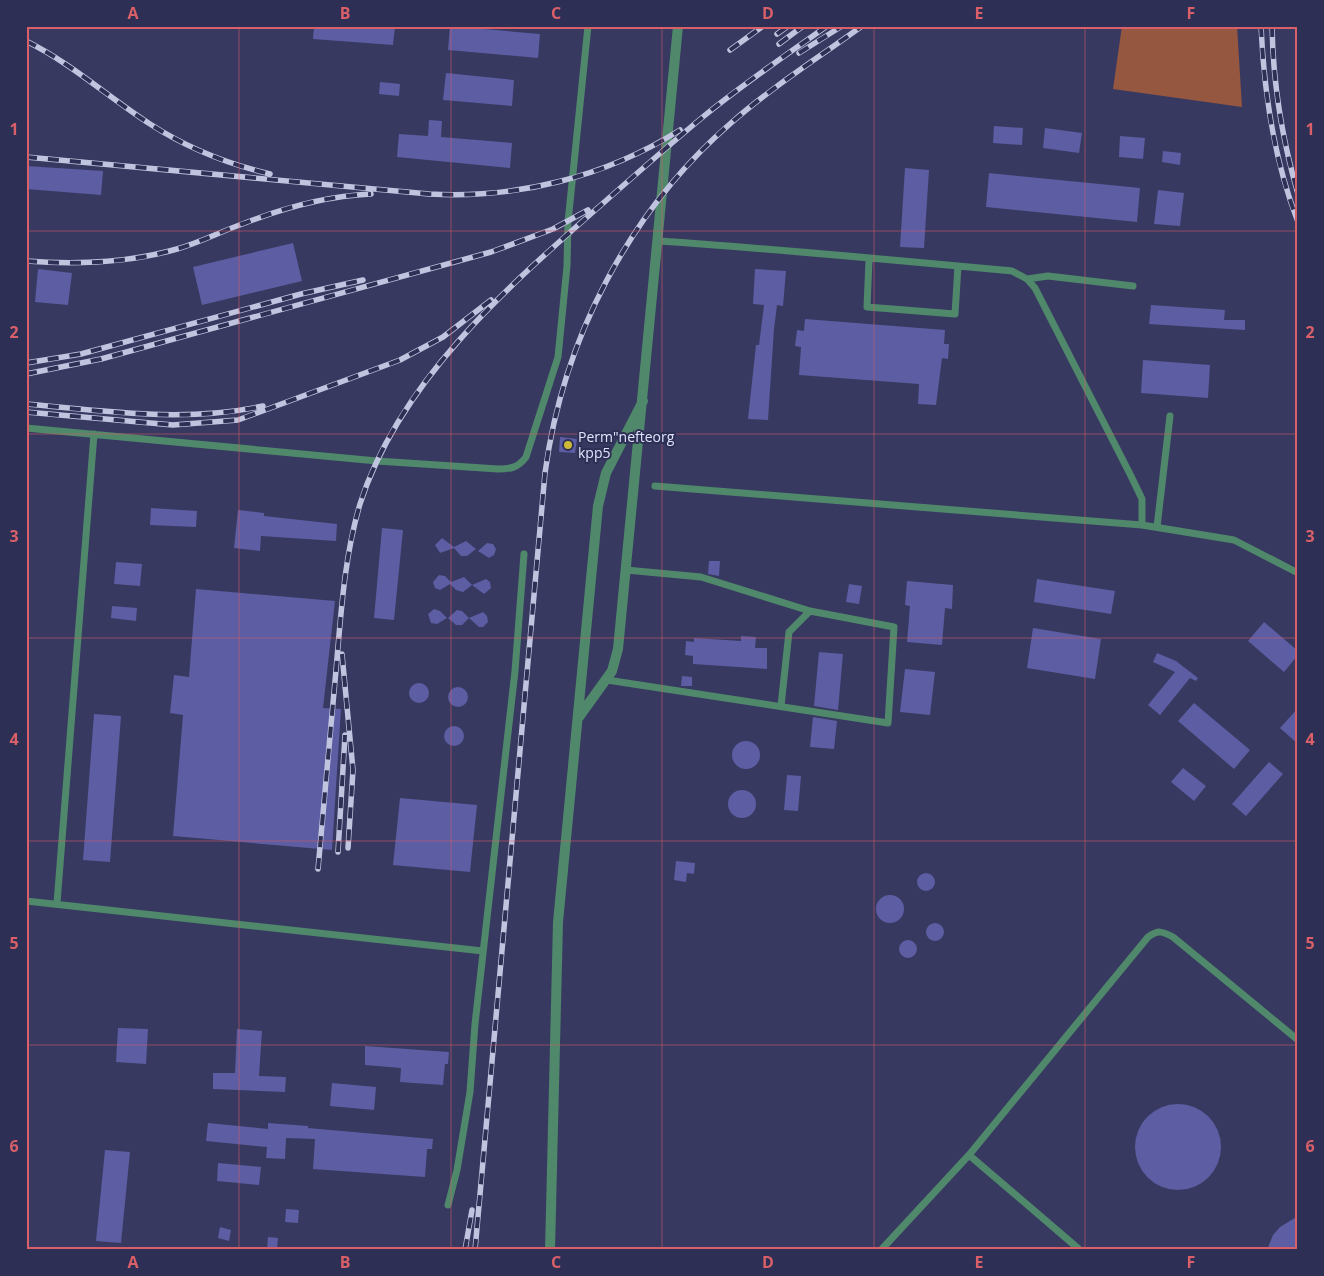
<svg xmlns="http://www.w3.org/2000/svg" width="1324" height="1276" viewBox="0 0 1324 1276" font-family="'Open Sans',sans-serif">
<rect width="100%" height="100%" fill="#383960"/>
<path fill="#955740" d="M1122,26H1237L1242,107L1113,89Z"/>
<path fill="#5c5da2" d="M314,26H395L393,45L313,39Z
M450,26L540,34L538,58L448,50Z
M446,73L514,80L512,106L443,100Z
M380,82L400,84L399,96L379,94Z
M429,120L442,121L441,137L512,143L510,168L397,157L399,134L428,136Z
M994,126L1023,128L1022,145L993,143Z
M1045,128L1082,133L1079,153L1043,148Z
M1120,136L1145,138L1143,159L1119,157Z
M1163,151L1181,153L1180,165L1162,162Z
M26,166L103,171L101,195L26,189Z
M905,168L929,170L924,248L900,247Z
M989,173L1140,188L1137,222L986,207Z
M1158,190L1184,193L1180,226L1154,224Z
M293,243L302,281L202,305L193,267Z
M38,269L72,273L68,305L35,302Z
M755,269L786,271L783,306L777,305L774,329L768,420L748,419L756,345H759L764,305L753,304Z
M1151,305L1225,310L1224,320H1245V330L1149,324Z
M805,319L945,330L944,344H949L948,359L942,358L936,405L918,404L919,384L799,375L801,347L795,346L797,330L804,331Z
M1143,360L1210,365L1208,398L1141,393Z
M560,437L577,439L575,453L559,452Z
M151,508L197,511L196,527L150,525Z
M238,510L264,513V516L337,524L336,541L261,536L260,551L234,548Z
M382,528L403,530L394,620L374,618Z
M442,538L454,547L466,541L476,549L467,556H461L454,548L440,553L435,545Z
M487,543L493,544L496,549L494,555L489,558L478,551Z
M709,561H720L719,576L708,574Z
M116,562L142,564L140,586L114,584Z
M439,575L445,576L451,582L464,577L472,585L486,579L490,582L491,588L484,594L472,585L463,592L456,590L450,584L440,590L435,588L433,582Z
M1037,579L1115,591L1111,614L1034,602Z
M907,581L953,585L952,609L945,608L942,645L907,642L910,606L905,605Z
M849,584L862,586L859,604L846,602Z
M196,589L335,601L323,708L341,709L332,850L173,836L183,715L170,713L174,675L189,677Z
M112,606L137,608L136,621L111,618Z
M434,609L440,611L447,618L437,624L431,623L428,614Z
M457,610L462,611L469,618L483,612L487,616L488,622L483,627H479L469,618L462,625H456L448,618Z
M1264,622L1298,651V655L1284,672L1248,641Z
M1033,628L1101,639L1095,679L1027,668Z
M741,636L756,637L755,648H767V669L693,664V656L685,655L686,641L694,642V638L741,641Z
M819,652L843,654L838,710L814,706Z
M1157,653L1176,661L1198,678L1196,681L1190,678L1160,715L1148,705L1175,672L1153,662Z
M905,669L935,672L930,715L900,712Z
M682,676L692,677V686H681Z
M409 693a10 10 0 1 1 20 0a10 10 0 1 1-20 0Z
M448 697a10 10 0 1 1 20 0a10 10 0 1 1-20 0Z
M1194,703L1250,750L1234,769L1178,721Z
M1298,708V744L1280,728Z
M94,714L121,716L110,862L83,860Z
M813,717L837,721L834,749L810,747Z
M444 736a10 10 0 1 1 20 0a10 10 0 1 1-20 0Z
M732 755a14 14 0 1 1 28 0a14 14 0 1 1-28 0Z
M1269,762L1283,774L1246,816L1232,804Z
M1183,768L1206,786L1194,801L1171,782Z
M787,775L801,776L798,811L784,810Z
M728 804a14 14 0 1 1 28 0a14 14 0 1 1-28 0Z
M400,798L477,805L470,872L393,865Z
M676,861L695,863L694,874L687,873L686,882L674,880Z
M917 882a9 9 0 1 1 18 0a9 9 0 1 1-18 0Z
M876 909a14 14 0 1 1 28 0a14 14 0 1 1-28 0Z
M926 932a9 9 0 1 1 18 0a9 9 0 1 1-18 0Z
M899 949a9 9 0 1 1 18 0a9 9 0 1 1-18 0Z
M118,1028L148,1029L146,1064L116,1062Z
M237,1029L262,1031L259,1076L286,1077L285,1092L213,1089V1073H235Z
M365,1046L449,1052L448,1064H445L443,1085L400,1082L401,1068L365,1065Z
M332,1083L376,1087L374,1110L330,1106Z
M1135 1147a43 43 0 1 1 86 0a43 43 0 1 1-86 0Z
M208,1123L268,1129V1123L308,1126V1128L433,1139L432,1149H427L425,1177L313,1169L315,1139L286,1138L285,1159L266,1158L267,1147L206,1141Z
M105,1150L130,1152L121,1243L96,1241Z
M218,1163L261,1167L259,1185L217,1181Z
M286,1209L299,1210L298,1223L285,1222Z
M1298,1216V1250H1267L1273,1235L1280,1227Z
M220,1227L231,1230L229,1241L218,1238Z
M268,1237L278,1238L277,1250H267Z"/>
<g fill="none" stroke-linecap="round" stroke-linejoin="round">
<path stroke="#4f886b" stroke-width="7" d="M659,241C777,249 894,260 1012,271L1027,279L1035,288L1131,476L1142,499V525
M869,260L867,307L955,314L958,266
M1027,279L1048,276L1133,286
M26,428L377,461L498,469C510,469 518,468 526,457L558,357L567,266L568,222L588,26
M655,486L1142,525L1234,540L1298,573
M1157,527L1170,416
M626,570L701,577L810,611
M607,680L888,723L894,627L810,611L789,632L781,706
M26,901L483,951
M57,903L94,434
M969,1155L1080,1250
M448,1205L457,1170L470,1092L475,1024L515,671L524,554
M881,1250L969,1155L1148,937C1158,930 1162,931 1173,937L1298,1040"/>
<path stroke="#4f886b" stroke-width="10" d="M579,717L612,671L618,649L678,26
M550,1250L558,922L598,506L606,473L643,401"/>
<defs>
<path id="rail" d="M1261,26C1264,93 1274,160 1298,222
M1272,26C1273,83 1282,139 1298,194
M777,34L788,26
M26,41C71,63 108,97 150,124C187,148 228,164 270,174
M779,44L803,26
M730,50L763,26
M799,53L842,26
M26,157L429,194C517,199 605,177 680,130
M26,261C78,265 128,263 177,249C201,242 222,231 245,223C286,207 327,196 371,194
M26,363L81,354L301,294L363,280
M26,374L101,359L491,252L553,229L588,210
M26,404C105,411 184,423 263,406
M26,412L173,425L238,420L400,360L443,337L491,300
M342,654L353,770L348,848
M338,852L345,735
M318,869C324,803 330,737 336,670C341,614 344,558 360,504C399,382 506,288 601,205C635,175 669,145 704,116C743,84 786,55 827,26
M465,1250L472,1210
M475,1250L545,473C563,340 628,212 731,123C772,87 818,58 862,26"/>
</defs>
<use href="#rail" stroke="#c1c4df" stroke-width="5.5"/>
<use href="#rail" stroke="#2e2f55" stroke-width="4" stroke-dasharray="11" stroke-linecap="butt"/>
</g>
<path fill="none" stroke="#d96068" stroke-width="1" stroke-opacity="0.55" d="M239,26V1250M451,26V1250M662,26V1250M874,26V1250M1085,26V1250M26,231H1298M26,434H1298M26,638H1298M26,841H1298M26,1045H1298"/>
<circle fill="#ccb939" stroke="#2e2f55" stroke-width="2" cx="568" cy="445" r="5"/>
<g text-anchor="middle" stroke-width="4" stroke-linejoin="round" paint-order="stroke">
<g font-size="14" fill="#e1e4fc" stroke="#2e2f55" text-anchor="start">
<text x="578" y="442">Perm"nefteorg<tspan x="578" dy="16">kpp5</tspan></text>
</g>
</g>
<rect width="1324" height="1276" fill="none" stroke="#2e2f55" stroke-width="55"/>
<rect x="28" y="28" width="1268" height="1220" fill="none" stroke="#d96068" stroke-width="2"/>
<g font-size="16" text-anchor="middle" font-weight="bold" fill="#d96068">
<text x="133" y="19">A</text>
<text x="345" y="19">B</text>
<text x="556" y="19">C</text>
<text x="768" y="19">D</text>
<text x="979" y="19">E</text>
<text x="1191" y="19">F</text>
<text x="14" y="135">1</text>
<text x="1310" y="135">1</text>
<text x="14" y="338">2</text>
<text x="1310" y="338">2</text>
<text x="14" y="542">3</text>
<text x="1310" y="542">3</text>
<text x="14" y="745">4</text>
<text x="1310" y="745">4</text>
<text x="14" y="949">5</text>
<text x="1310" y="949">5</text>
<text x="14" y="1152">6</text>
<text x="1310" y="1152">6</text>
<text x="133" y="1268">A</text>
<text x="345" y="1268">B</text>
<text x="556" y="1268">C</text>
<text x="768" y="1268">D</text>
<text x="979" y="1268">E</text>
<text x="1191" y="1268">F</text>
</g>
</svg>
